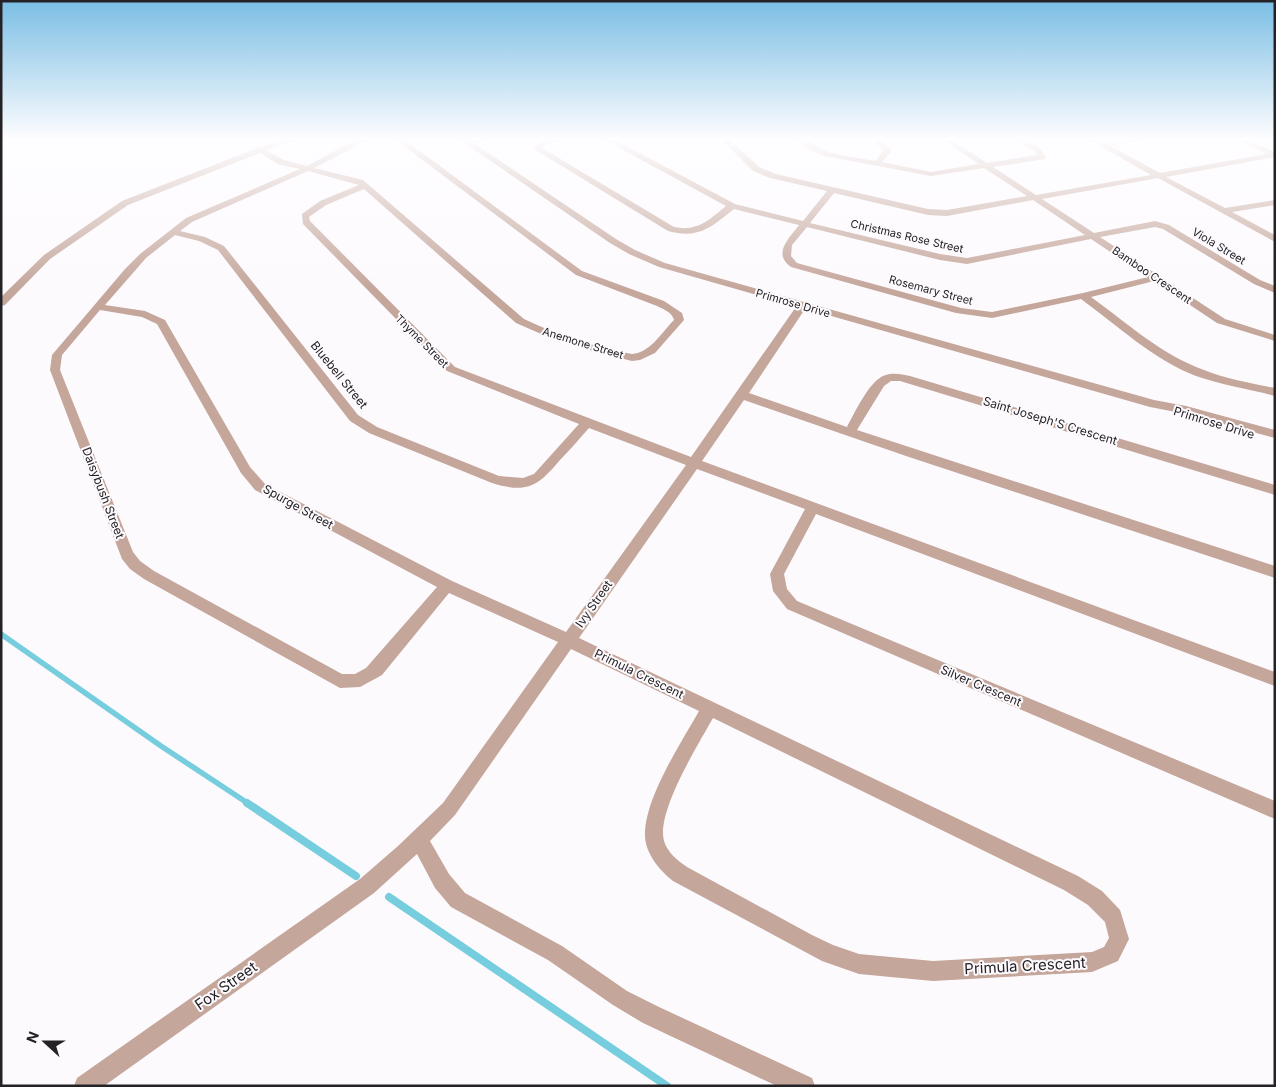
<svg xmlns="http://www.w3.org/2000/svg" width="1276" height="1087" viewBox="0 0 1276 1087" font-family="Inter,sans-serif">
<rect width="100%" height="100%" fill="#fdfafe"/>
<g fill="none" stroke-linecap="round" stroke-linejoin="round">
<path stroke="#76cdde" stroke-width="5.5" d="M1,634L161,746L249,804"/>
<path stroke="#76cdde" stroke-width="8" d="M247,803L356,876
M389,897L667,1086"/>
<path fill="#c4a69b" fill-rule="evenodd" d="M292,138H304L266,150L284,160L307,166L355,140L372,138L314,168L363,180L524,319C557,335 595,347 632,354C650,353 662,332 674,320C672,312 663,309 657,306L576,275L393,138H402L582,271L664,301L682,313L684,320L655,353L640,360L632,361L596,352L539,333L516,323L364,189L326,205L309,217L310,221L455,367L691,457L798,304L802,303L807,306L749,393L847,427C854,414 869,382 883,376C892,372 901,374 910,376L1275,485V495L900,381H891L884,386L857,430L1275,566V578L906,456L744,400L702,461L1275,672V686L816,514L784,574L787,589L797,601L1275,801V819L787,609L773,591L770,574L805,509L697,469L579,638L1078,876L1102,891L1120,910L1129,939L1118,961L1092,972L933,981L859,974L822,961L673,881C659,870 644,852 645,833C646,796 681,743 699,711L571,649L455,815L430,841L449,874L465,893L562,946L627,991L659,1007L812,1078L815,1086H777L643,1023L613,1005L548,960L451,907L435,888L417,854L374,893L104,1086H74L77,1078L360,879L398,846L443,803L558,642L449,593L382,675L360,687L340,688L144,579L130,569L122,559L50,370L52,355L125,269L140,254L186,218L300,169L278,164L260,153L128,205L50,259L5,305L1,306V297L44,255L122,201L257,148ZM308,171L359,185L320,201L302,214L303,224L447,371L579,424L534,474L523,478L499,476L377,427L358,415L224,246L205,237L180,231L192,222ZM175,235L199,241L218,250L350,421L369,433L492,483C528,494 538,486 560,460C570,450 579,439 589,428L686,465L566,632L452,581L265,484L250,467L165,320L145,311L105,305L146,258ZM100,310L142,317L157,324L241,473L255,490L437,587L366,668L355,674H342L154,571L140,561L133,552L60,370L62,355ZM713,718L1064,890L1088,905L1105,922L1109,938L1104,947L1092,952L933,961L859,954L833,945L812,935L687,867C678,861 667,852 664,841C656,812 698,745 713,718Z
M480,138H492L469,146L465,144Z
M553,138H565L545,146L542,148L674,227C697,232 709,220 726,206L601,138H611L735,204L803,221L827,191L770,178L753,171L720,138H728L759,167L776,174L928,209L947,210L1027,196L984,168L931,176L825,156L809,150L796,138C808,138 817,148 828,152C843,156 860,158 876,161L883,150L870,138H878L891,149V152L882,162L931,172L979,164L940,138H949L987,163L1037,155L1036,152L1014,138C1027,138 1040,146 1046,157L1045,159L993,167L1036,195L1151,175L1086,138C1094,138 1099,142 1106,142C1122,143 1139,138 1156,138L1110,146L1160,173L1267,154L1234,138H1244L1275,152V157L1166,177L1225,208L1275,200V205L1232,212L1275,235V242L1158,178L1042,199L1094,233L1155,221L1169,225L1260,280L1275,286V293L1254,284L1163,229L1155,227L1100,237L1225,319L1275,335V341L1217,323L1154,281L1091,297C1127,323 1162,355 1204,370C1226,379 1251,383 1275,388V396C1249,389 1222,385 1196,376C1154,360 1118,326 1081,299L992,318L956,313L791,267C772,253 789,239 799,225L734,209C710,228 699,239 668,231L534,149L539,142ZM834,193L928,215L947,216L1033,200L1085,235L967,258L940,254L810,223ZM807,227L940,260L967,264L1091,239L1148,277L1083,293L992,312L961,308L797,263L791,256L792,245Z"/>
<path fill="#c4a69b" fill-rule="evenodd" d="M457,138H466L616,239L635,250L665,263L1154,400L1186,406L1275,430V438L1186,414L1150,407L659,267L629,254L610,243Z"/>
</g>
<linearGradient id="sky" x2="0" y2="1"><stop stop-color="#7abee4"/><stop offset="0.48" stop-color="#fefdff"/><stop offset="1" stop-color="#fefdff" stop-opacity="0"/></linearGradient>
<rect width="1276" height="290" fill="url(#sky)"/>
<g text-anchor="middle" stroke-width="4" stroke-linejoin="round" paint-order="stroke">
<g font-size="11" fill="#252226" stroke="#fdfafe">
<text transform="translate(907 236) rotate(13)" y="4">Christmas Rose Street</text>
<text transform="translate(1219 246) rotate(31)" y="4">Viola Street</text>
<text transform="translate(1152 275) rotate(34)" y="4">Bamboo Crescent</text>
<text transform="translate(931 290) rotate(15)" y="4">Rosemary Street</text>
<text transform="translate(793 303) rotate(16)" y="4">Primrose Drive</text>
<text transform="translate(422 341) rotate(45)" y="4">Thyme Street</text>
<text transform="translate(583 343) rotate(17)" y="4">Anemone Street</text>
</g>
<g font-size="12" fill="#252226" stroke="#fdfafe">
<text transform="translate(339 375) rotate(51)" y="4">Bluebell Street</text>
<text transform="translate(1050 421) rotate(17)" y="4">Saint Joseph'S Crescent</text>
<text transform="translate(1214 423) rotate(17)" y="4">Primrose Drive</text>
<text transform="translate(103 493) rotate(69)" y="4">Daisybush Street</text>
<text transform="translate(298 507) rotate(29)" y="4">Spurge Street</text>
<text transform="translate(594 604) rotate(-55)" y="4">Ivy Street</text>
<text transform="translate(639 674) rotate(26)" y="4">Primula Crescent</text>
<text transform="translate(981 686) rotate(23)" y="4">Silver Crescent</text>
</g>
<g font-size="15" fill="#252226" stroke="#fdfafe">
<text transform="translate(1025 966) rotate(-3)" y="5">Primula Crescent</text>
<text transform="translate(226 986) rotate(-35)" y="5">Fox Street</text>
</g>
</g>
<rect width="1276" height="1087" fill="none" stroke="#252226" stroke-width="5"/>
<g transform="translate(45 1042) rotate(291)" stroke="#fdfafe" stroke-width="4" paint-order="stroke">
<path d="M0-4L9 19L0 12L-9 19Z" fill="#252226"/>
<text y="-8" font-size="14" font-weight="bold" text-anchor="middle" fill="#252226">N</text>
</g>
</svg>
